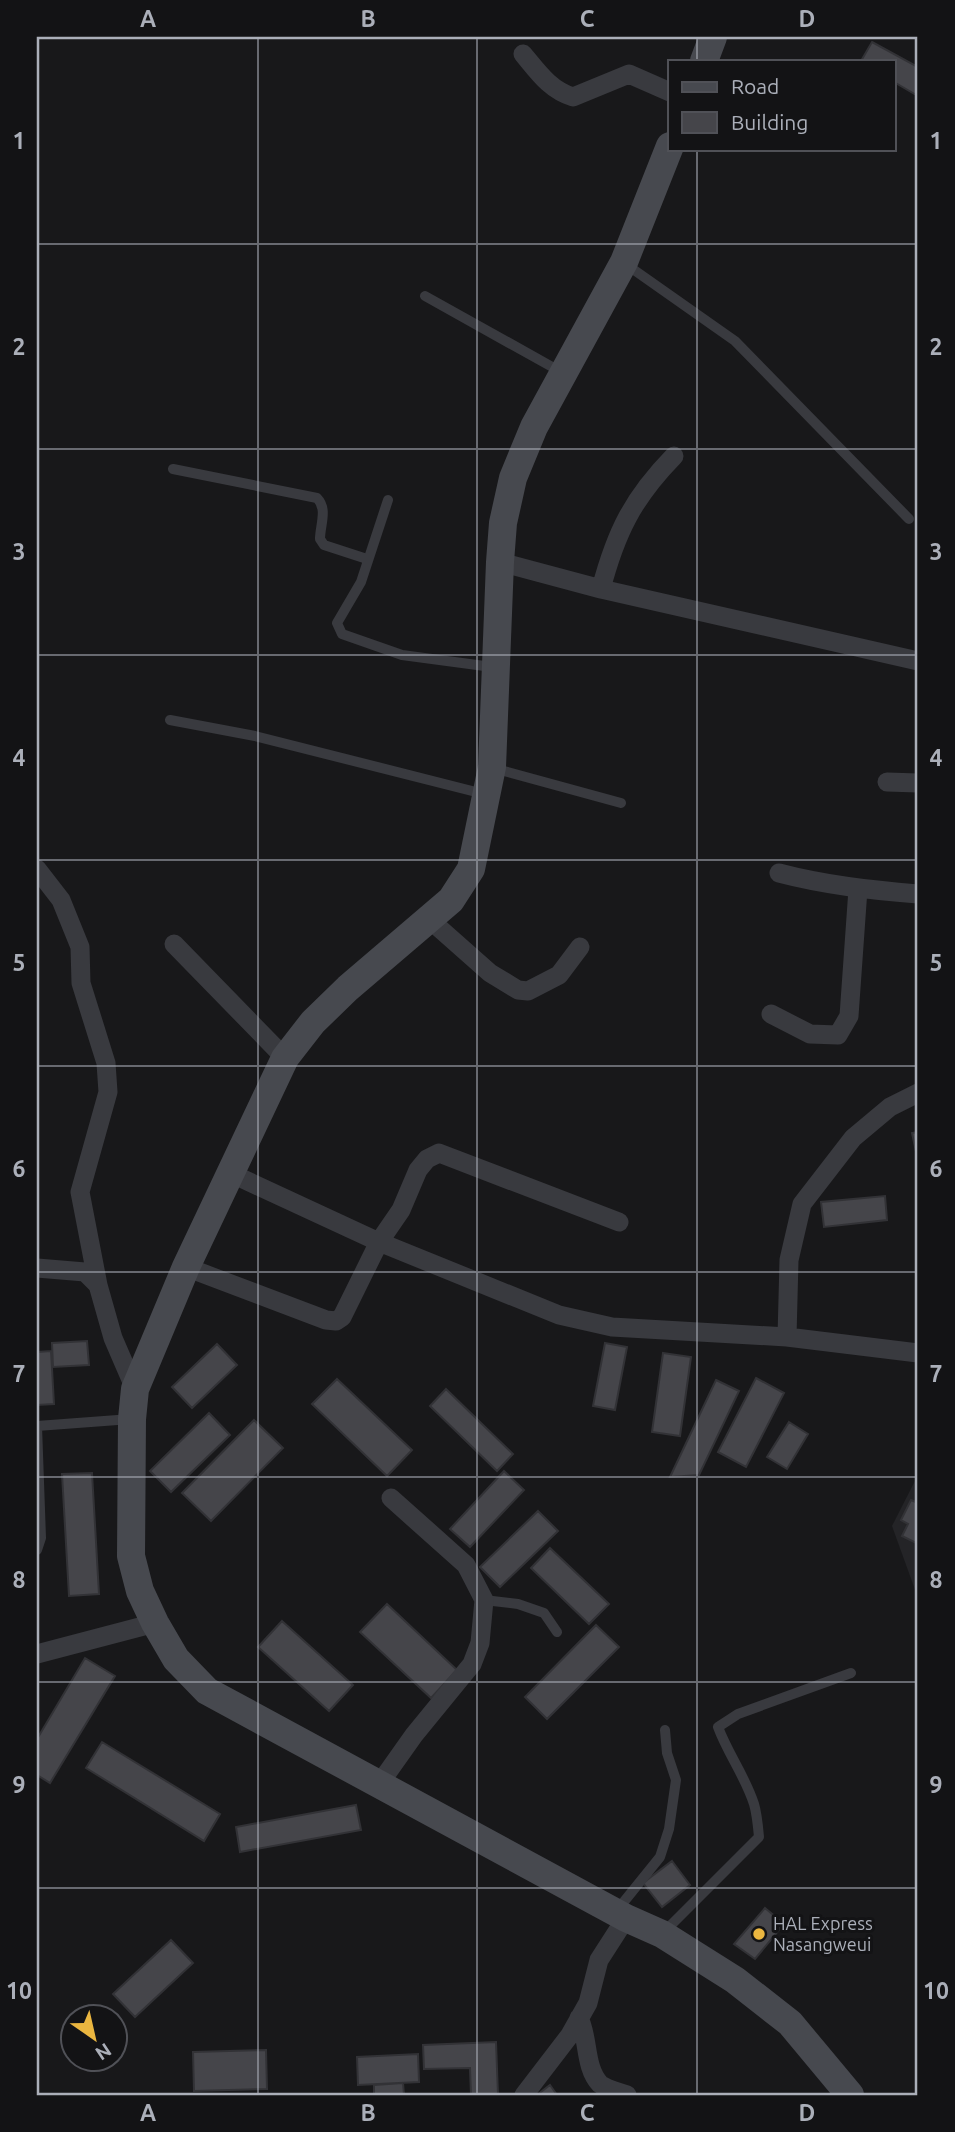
<svg xmlns="http://www.w3.org/2000/svg" width="955" height="2132" viewBox="0 0 955 2132" font-family="Ubuntu,sans-serif">
<rect width="100%" height="100%" fill="#18181a"/>
<path fill="#242427" d="M918,1475V1598L892,1526Z"/>
<path fill="#45454a" stroke="#323236" stroke-width="2" d="M872,42L918,67V96L894,82V61H861Z
M918,1132V1161L912,1133Z
M885,1196L887,1220L824,1227L821,1202Z
M87,1341L89,1365L53,1367L52,1343Z
M605,1343L627,1347L615,1410L593,1406Z
M217,1344L237,1365L192,1408L172,1387Z
M51,1351L54,1404L37,1405V1352Z
M663,1353L691,1357L680,1436L652,1432Z
M756,1378L784,1393L746,1467L718,1452Z
M337,1379L412,1450L387,1476L312,1404Z
M716,1380L739,1391L699,1475L670,1477Z
M446,1389L513,1454L497,1471L430,1406Z
M209,1413L230,1435L171,1492L150,1471Z
M254,1420L283,1448L211,1521L182,1493Z
M789,1422L808,1434L787,1469L767,1457Z
M504,1471L524,1490L470,1547L450,1529Z
M92,1473L99,1594L69,1596L62,1474Z
M911,1500L918,1503V1544L902,1536L908,1524L901,1520Z
M538,1511L558,1531L500,1587L480,1567Z
M550,1548L609,1604L589,1624L531,1568Z
M387,1604L457,1670L431,1698L360,1632Z
M282,1621L353,1685L329,1711L258,1647Z
M596,1625L619,1647L547,1719L525,1697Z
M85,1658L115,1676L50,1783L37,1775V1739Z
M102,1742L220,1814L204,1841L86,1768Z
M356,1805L361,1830L240,1852L236,1827Z
M672,1861L690,1885L662,1907L643,1883Z
M765,1908L784,1924L755,1959L734,1944Z
M171,1940L193,1963L135,2017L113,1994Z
M496,2042L498,2095H471L470,2068L424,2069L423,2045Z
M266,2050L267,2089L194,2091L193,2052Z
M418,2054L419,2082L358,2085L357,2057Z
M403,2083L404,2095H374V2085Z
M550,2085L557,2095H537Z"/>
<g fill="none" stroke-linecap="round" stroke-linejoin="round">
<path stroke="#393a3f" stroke-width="10" d="M627,265L735,341L909,519
M425,296L563,373
M173,469L317,498C328,509 320,525 320,539L324,545L367,559
M388,500L361,582L337,623L342,634L402,655L492,667
M170,720L255,736L484,794
M493,768L621,803
M37,1426L131,1419
M37,1550L41,1538L37,1426
M484,1600L518,1604L544,1613L557,1632
M618,1909L660,1857L669,1829L676,1780L667,1753L665,1730
M665,1931L759,1837C758,1826 757,1814 754,1804C745,1776 728,1754 718,1727L738,1714L851,1673"/>
<path stroke="#393a3f" stroke-width="19" d="M523,54C538,72 550,90 573,97L629,74L670,92
M500,562L601,589L918,661
M601,589C616,532 633,498 674,456
M887,782L918,783
M37,869L61,900L80,947L81,983L106,1063L108,1092L80,1192L98,1285
M779,873C825,885 870,890 918,894
M429,919L490,973L518,990L528,991L559,975L580,947
M174,944L285,1058
M771,1014L810,1034L838,1035L849,1016L858,889
M230,1173L379,1242L559,1315L612,1327L787,1337L918,1353
M186,1267L326,1320L336,1321L342,1317L379,1242L401,1210L418,1170L427,1159L439,1153L619,1222
M37,1268L85,1272L98,1285L113,1338L135,1389
M787,1337L789,1260L802,1204L853,1138L890,1107L918,1093
M37,1654L155,1623
M380,1783L414,1735L472,1664L480,1643L484,1600L466,1565L391,1498
M579,2018C589,2038 584,2067 600,2084C606,2089 619,2092 627,2095
M524,2095L570,2035L588,2003L599,1960L626,1918"/>
<path stroke="#47494f" stroke-width="28" d="M704,61L713,37
M670,146L624,262L534,427L513,478L503,523L500,562L492,767L471,869L451,900L348,988L313,1022L285,1058L186,1267L135,1389L132,1419L131,1556L140,1591L155,1623L176,1659L207,1691L626,1918L662,1934L735,1980L790,2023L850,2095"/>
</g>
<path fill="none" stroke="#abafb9" stroke-width="2" stroke-opacity="0.55" d="M258,37V2095M477,37V2095M697,37V61M697,149V2095M37,244H918M37,449H918M37,655H918M37,860H918M37,1066H918M37,1272H918M37,1477H918M37,1682H918M37,1888H918"/>
<circle fill="#eab640" stroke="#131315" stroke-width="2.5" cx="759" cy="1934" r="7"/>
<g text-anchor="middle" stroke-width="6" stroke-linejoin="round" paint-order="stroke">
<g font-size="18" fill="#abafb9" stroke="#131315" text-anchor="start">
<text x="773" y="1930">HAL Express<tspan x="773" dy="21">Nasangweui</tspan></text>
</g>
</g>
<rect width="955" height="2132" fill="none" stroke="#131315" stroke-width="77"/>
<rect x="668" y="60" width="228" height="91" fill="#131315" stroke="#505157" stroke-width="2"/>
<rect x="682" y="82" width="35" height="10" fill="#47494f" stroke="#505157" stroke-width="2"/>
<text x="731" y="94" font-size="21" fill="#abafb9">Road</text>
<rect x="682" y="112" width="35" height="21" fill="#45454a" stroke="#505157" stroke-width="2"/>
<text x="731" y="130" font-size="21" fill="#abafb9">Building</text>
<g transform="translate(94 2038) rotate(146)"><circle r="33" fill="#131315" stroke="#505157" stroke-width="2"/>
<path d="M0-5L12 26L0 18L-12 26Z" fill="#eab640"/>
<text y="-10" font-size="19" font-weight="bold" text-anchor="middle" fill="#abafb9">N</text>
</g>
<rect x="38" y="38" width="878" height="2056" fill="none" stroke="#abafb9" stroke-width="2.5"/>
<g font-size="23" text-anchor="middle" font-weight="bold" fill="#abafb9">
<text x="148" y="27">A</text>
<text x="368" y="27">B</text>
<text x="587" y="27">C</text>
<text x="807" y="27">D</text>
<text x="19" y="149">1</text>
<text x="936" y="149">1</text>
<text x="19" y="355">2</text>
<text x="936" y="355">2</text>
<text x="19" y="560">3</text>
<text x="936" y="560">3</text>
<text x="19" y="766">4</text>
<text x="936" y="766">4</text>
<text x="19" y="971">5</text>
<text x="936" y="971">5</text>
<text x="19" y="1177">6</text>
<text x="936" y="1177">6</text>
<text x="19" y="1382">7</text>
<text x="936" y="1382">7</text>
<text x="19" y="1588">8</text>
<text x="936" y="1588">8</text>
<text x="19" y="1793">9</text>
<text x="936" y="1793">9</text>
<text x="19" y="1999">10</text>
<text x="936" y="1999">10</text>
<text x="148" y="2121">A</text>
<text x="368" y="2121">B</text>
<text x="587" y="2121">C</text>
<text x="807" y="2121">D</text>
</g>
</svg>
